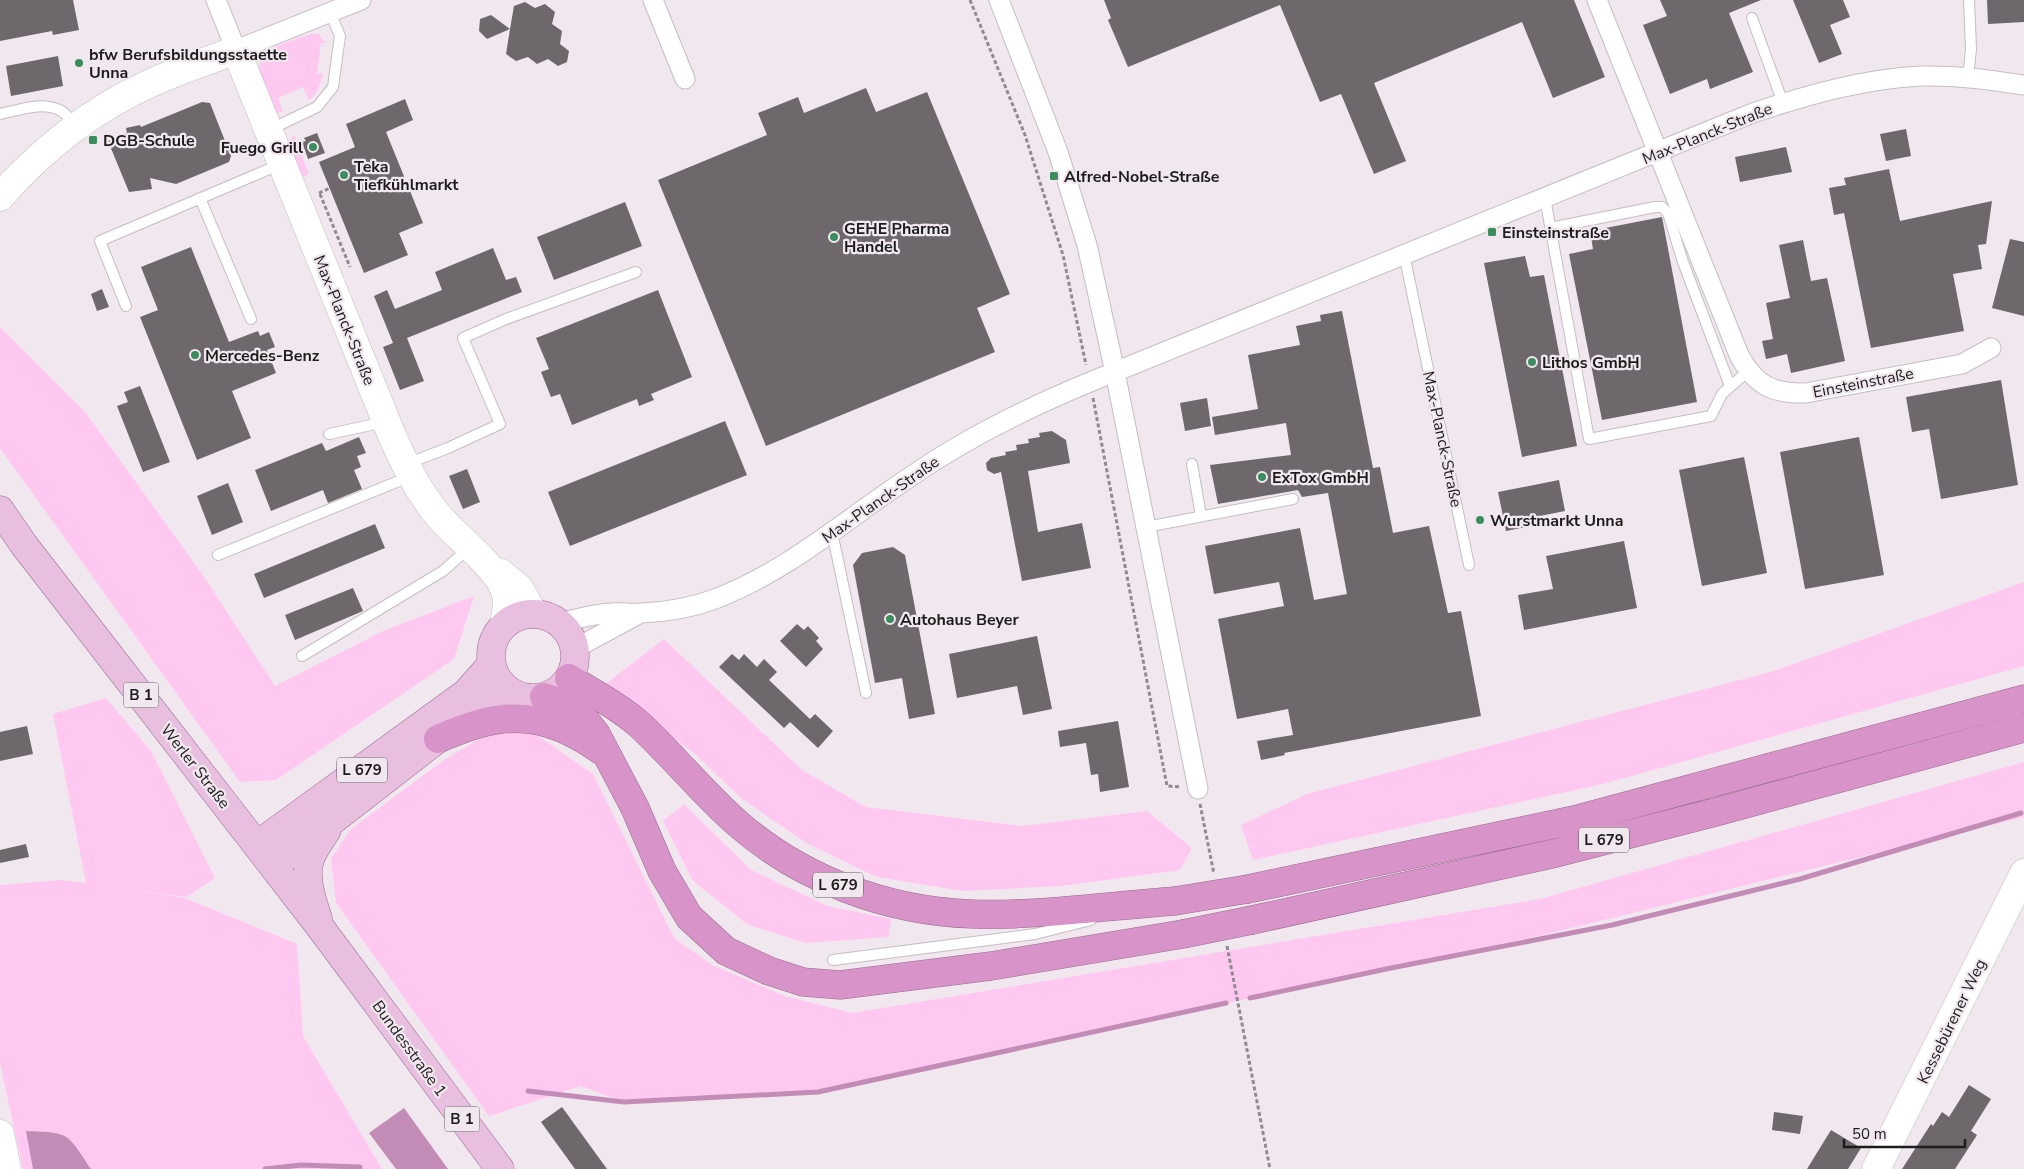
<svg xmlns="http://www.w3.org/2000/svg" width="2024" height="1169" viewBox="0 0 2024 1169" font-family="'Nunito Sans',sans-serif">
<rect width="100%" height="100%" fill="#f0e8ee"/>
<path fill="#ffc8f1" d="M311,34H318L326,43H321L317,73L323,74C320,84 318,93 309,100L303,87L278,98L283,111L274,114C269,103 262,89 259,77C254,48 291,41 311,34Z
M294,135L309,174L299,178L286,145Z
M0,327L86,413L205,578L275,686L383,631L474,596L454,659L276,780L240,782L0,448Z
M2024,582V666L1603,784L1253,860L1241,825L1307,794L1774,671Z
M664,639L802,770L866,807L1022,826L1147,811L1192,848L1180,870L1062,886L963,891L877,877L808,844L742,799L694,753L603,686Z
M106,698L151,751L215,878L187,897L139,891L185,898L297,944L303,1036L382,1169H23L0,1063V885L61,880L86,883L53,714Z
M531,731L593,774L674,938L712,965L785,996L852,1013L1540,899L2024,762V817L1547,934L818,1092L624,1102L581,1086L489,1116L336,903L331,858L351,829L444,760L486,735Z
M684,804L751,870L828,906L891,919L889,937L806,943L748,925L693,881L663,821Z"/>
<path fill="#c38cb6" d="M404,1108L448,1169H396L369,1133Z
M26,1131C71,1133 66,1132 91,1169H33Z"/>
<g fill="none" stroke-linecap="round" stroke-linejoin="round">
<path stroke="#c38cb6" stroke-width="5" d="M1250,998L1391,968L1612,925L1800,879L2021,813
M528,1091L624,1102L818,1092L1226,1003
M265,1169L301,1165L360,1167"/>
</g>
<path fill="#6e676c" d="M0,0H73L79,30L53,35L52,31L0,41Z
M1104,0H1574L1605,77L1553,98L1522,22L1374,83L1406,161L1374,174L1341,94L1320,102L1280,5L1128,67L1108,20L1111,18Z
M1660,0H1761L1729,13L1753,72L1710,89L1707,79L1670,94L1643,25L1667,16Z
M1793,0H1843L1850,17L1830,25L1842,54L1819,63Z
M1987,0H2024V22L1988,24Z
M525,2L535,8L545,4L555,12L552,24L562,31L560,44L569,51L567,62L558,66L548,59L537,64L528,57L516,61L506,54L510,29L487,39L479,31L480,19L491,15L510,29L514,6Z
M58,56L63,86L11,96L6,66Z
M866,88L876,112L927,92L1010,294L977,308L995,352L766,446L658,180L767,135L758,113L798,97L804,113Z
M405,99L413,120L386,132L423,223L399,233L408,255L364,273L319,162L355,147L346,124Z
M202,102L210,103L231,156L229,162L176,184L150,178L152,189L129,192L108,141L127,133L126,128L140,125L141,127Z
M1906,129L1911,156L1886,161L1880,134Z
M317,133L325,153L308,159L302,142L306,141L304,138Z
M1786,147L1792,172L1740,182L1735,157Z
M1889,169L1900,221L1992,201L1986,244L1978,245L1982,269L1953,274L1964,331L1871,348L1844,213L1834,215L1829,188L1846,185L1844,178Z
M625,202L642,246L554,280L537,237Z
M1662,217L1697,402L1602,420L1569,254L1593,249L1590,231Z
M2010,239L2024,242V316L1992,308Z
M1803,240L1811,281L1827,278L1845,361L1791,373L1787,354L1766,359L1762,341L1773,339L1766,303L1790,298L1779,245Z
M191,247L229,342L258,331L260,336L269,332L275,347L267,350L276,373L232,391L251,438L197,460L140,317L158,310L141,267Z
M493,248L506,280L516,277L522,292L407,338L424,381L400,390L383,347L393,343L374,296L387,290L395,309L442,290L435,272Z
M1525,256L1530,277L1544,275L1577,446L1522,457L1484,263Z
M102,289L109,307L97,311L91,294Z
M658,290L692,377L651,394L654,400L639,406L637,399L572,425L560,394L551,397L541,372L549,369L536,338Z
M1342,311L1373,468L1380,467L1393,533L1429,526L1448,613L1461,611L1481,716L1284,753L1285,755L1261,760L1257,741L1293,735L1288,709L1237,719L1218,619L1284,606L1279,582L1214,594L1205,546L1300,528L1314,600L1347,594L1328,493L1302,497L1298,490L1218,504L1210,465L1291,455L1286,423L1215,435L1212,417L1258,409L1248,355L1300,345L1296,326L1321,321L1320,315Z
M2001,380L2018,485L1941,499L1929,429L1912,432L1906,397Z
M140,386L170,462L143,472L117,406L128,402L124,392Z
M1207,398L1211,426L1185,431L1180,403Z
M725,421L747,475L570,546L548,492Z
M1052,431L1066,440L1070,463L1028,471L1038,532L1082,523L1091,568L1022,581L1001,472L994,474L987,470L986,463L991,458L1006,455L1005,452L1017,450L1016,445L1029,443L1028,439L1040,437L1039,433Z
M359,437L366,453L357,456L361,467L354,470L362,489L328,503L323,490L271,511L255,470L322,443L326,451Z
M1859,437L1884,575L1805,589L1780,452Z
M1744,457L1767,573L1702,586L1679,470Z
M467,469L480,502L463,509L449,476Z
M1559,480L1565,511L1525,519L1526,527L1506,531L1498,492Z
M228,483L243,522L212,535L197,496Z
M375,524L385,548L264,598L254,574Z
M1624,541L1637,608L1524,630L1518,595L1553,589L1546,556Z
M893,547L905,555L935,714L909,719L902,678L875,683L853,565L862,553Z
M353,588L363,611L295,640L285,615Z
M797,624L804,630L808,626L819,638L816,641L823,649L806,667L780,641Z
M1037,636L1052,709L1023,715L1017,686L957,698L949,654Z
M732,654L739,660L744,654L757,667L764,659L777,672L769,680L810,719L815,714L833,731L818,748L790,722L784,728L719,667Z
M1118,721L1129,787L1100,792L1098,774L1091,775L1086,743L1060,747L1058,731Z
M27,726L33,754L0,761V732Z
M26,844L29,857L0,863V850Z
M1969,1085L1991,1099L1971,1131L1977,1135L1955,1169H1902L1931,1124L1933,1126L1942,1112L1949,1117Z
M562,1107L607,1169H575L541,1122Z
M1774,1112L1803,1116L1800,1134L1772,1130Z
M1831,1130L1861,1148L1848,1169H1807Z"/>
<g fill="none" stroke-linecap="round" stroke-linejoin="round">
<defs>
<path id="lane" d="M1752,18L1783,103
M1968,78L1971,49L1969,0
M0,114C19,110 45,100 63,112C68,116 73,122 77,126
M269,130L317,107L333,87L340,36L330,12
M200,198L251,319
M1545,198L1589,439L1711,416L1722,394L1748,371
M1550,228L1655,207H1662L1668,213L1683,262L1730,386
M1404,254L1469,565
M126,306L100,241L281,164
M329,434L385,422
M406,464L448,448L500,424L463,338L506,319L636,272
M1192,464L1201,516
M1146,527L1293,499
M832,532L866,693
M218,555L411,476
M302,656L443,571L469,548
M833,960L1035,934L1091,920"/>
<path id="street" d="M216,0L236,50L361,0
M653,0L685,79
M999,0L1058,152L1087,245L1115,372L1198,789
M1597,0L1739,355C1755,385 1772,394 1806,393L1962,364L1991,348
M559,623C576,619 594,614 611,613C621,612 631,614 641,613C666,612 691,608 715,599C788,571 845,520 910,477C966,438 1027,408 1090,382L1753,113C1807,95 1863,79 1921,76C1955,75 1990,80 2024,85
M574,649L637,615"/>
<path id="secondary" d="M0,197C41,150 94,108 151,83C179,70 208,61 236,50L393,438C405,465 418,491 437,514C454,535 498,568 505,591C509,602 506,613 504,625
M501,573L519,588L534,614
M0,1134L7,1169
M1876,1169L2024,873"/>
<path id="primary" d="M0,510L24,545L320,927L500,1169
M491 656a42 42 0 1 1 84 0a42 42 0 1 1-84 0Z
M257,845L466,693L491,665
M274,866L480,706L507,690
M318,918C312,901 303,874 311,857C315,847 322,838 327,830"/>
<path id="highway" d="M569,678C593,693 620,707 641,726C674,757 703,793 737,823C801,879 886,911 972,914C1039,916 1108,906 1175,901
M544,697L565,704L585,720L596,734L635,808L662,871L689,917L726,951L769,971L803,982L840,985L991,966L1183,934
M438,739C481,720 518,709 564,729C577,735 588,741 600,750
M1248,889L1574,820L2024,699
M1252,920L1556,853L1716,812L2024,728"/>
</defs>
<use href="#lane" stroke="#c5bdc3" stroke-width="12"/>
<use href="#street" stroke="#c5bdc3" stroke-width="21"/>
<use href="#secondary" stroke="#c5bdc3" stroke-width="29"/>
<use href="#primary" stroke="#976a8d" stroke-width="29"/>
<use href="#highway" stroke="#976a8d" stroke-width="29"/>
<path stroke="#918b8f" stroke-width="3" stroke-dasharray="4 2.5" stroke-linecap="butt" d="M970,0L1025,135L1063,255L1086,365
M319,193L330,188
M320,194L350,267
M1093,398L1167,786L1181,787
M1200,804L1214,874
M1227,946L1270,1169"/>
<use href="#lane" stroke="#fff" stroke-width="10"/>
<use href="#street" stroke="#fff" stroke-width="19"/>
<use href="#secondary" stroke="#fff" stroke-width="28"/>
<use href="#primary" stroke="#e8bfdf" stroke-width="28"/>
<use href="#highway" stroke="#d894c9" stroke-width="28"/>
<defs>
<path id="highway-bridge" d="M1175,901L1248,889
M1183,934L1252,920"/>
</defs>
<use href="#highway-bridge" stroke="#976a8d" stroke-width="29" stroke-linecap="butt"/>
<use href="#highway-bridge" stroke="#d894c9" stroke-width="28"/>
</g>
<g fill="#3c8d5e" stroke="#f0e8ee" stroke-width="2">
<circle cx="79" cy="63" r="5"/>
<rect x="88" y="135" width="10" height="10" rx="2.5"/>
<circle cx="313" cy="147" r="5"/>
<circle cx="344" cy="175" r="5"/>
<rect x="1049" y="171" width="10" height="10" rx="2.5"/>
<rect x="1487" y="227" width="10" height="10" rx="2.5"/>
<circle cx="834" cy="237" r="5"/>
<circle cx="195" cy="355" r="5"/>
<circle cx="1532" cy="362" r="5"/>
<circle cx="1262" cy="477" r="5"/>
<circle cx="1480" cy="520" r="5"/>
<circle cx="890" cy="619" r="5"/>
</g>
<g text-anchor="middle" stroke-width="4.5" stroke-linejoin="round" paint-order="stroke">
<g fill="#f0e8ee" stroke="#5d585c" stroke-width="1">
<rect x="123.5" y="682.5" width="35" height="25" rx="4"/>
<rect x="337" y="757.5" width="50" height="25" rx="4"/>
<rect x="1579" y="827.5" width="50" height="25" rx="4"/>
<rect x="813" y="872.5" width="50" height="25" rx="4"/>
<rect x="444.5" y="1106.5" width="35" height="25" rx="4"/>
</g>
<g font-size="15" font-weight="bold" fill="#1e1b1d">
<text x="141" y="700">B 1</text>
<text x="362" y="775">L 679</text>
<text x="1604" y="845">L 679</text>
<text x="838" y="890">L 679</text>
<text x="462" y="1124">B 1</text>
</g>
<g font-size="16" font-weight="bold" fill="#1e1b1d" stroke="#f0e8ee" text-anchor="start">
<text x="89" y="60">bfw Berufsbildungsstaette<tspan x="89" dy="18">Unna</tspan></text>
<text x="103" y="146">DGB-Schule</text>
<text x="303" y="153" text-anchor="end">Fuego Grill</text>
<text x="354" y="172">Teka<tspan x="354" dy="18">Tiefkühlmarkt</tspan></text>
<text x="1064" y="182">Alfred-Nobel-Straße</text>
<text x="844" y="234">GEHE Pharma<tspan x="844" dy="18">Handel</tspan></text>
<text x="1502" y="238">Einsteinstraße</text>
<text x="205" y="361">Mercedes-Benz</text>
<text x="1542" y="368">Lithos GmbH</text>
<text x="1272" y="483">ExTox GmbH</text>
<text x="1490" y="526">Wurstmarkt Unna</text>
<text x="900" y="625">Autohaus Beyer</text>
</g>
<g font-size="16" fill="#1e1b1d" stroke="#f0e8ee">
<text transform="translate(1707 133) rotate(-22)" y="6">Max-Planck-Straße</text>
<text transform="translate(345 320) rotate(68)" y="6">Max-Planck-Straße</text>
<text transform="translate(1863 382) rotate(-11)" y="6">Einsteinstraße</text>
<text transform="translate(1443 439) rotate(78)" y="6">Max-Planck-Straße</text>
<text transform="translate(880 499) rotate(-35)" y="6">Max-Planck-Straße</text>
<text transform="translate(196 766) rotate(52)" y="6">Werler Straße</text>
<text transform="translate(1951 1021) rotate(-64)" y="6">Kessebürener Weg</text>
<text transform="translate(410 1048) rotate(54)" y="6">Bundesstraße 1</text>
</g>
</g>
<path d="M1844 1139v8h121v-8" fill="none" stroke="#1e1b1d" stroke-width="2.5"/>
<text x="1852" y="1139" font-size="15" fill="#1e1b1d" stroke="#f0e8ee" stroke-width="4" paint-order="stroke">50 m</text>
</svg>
